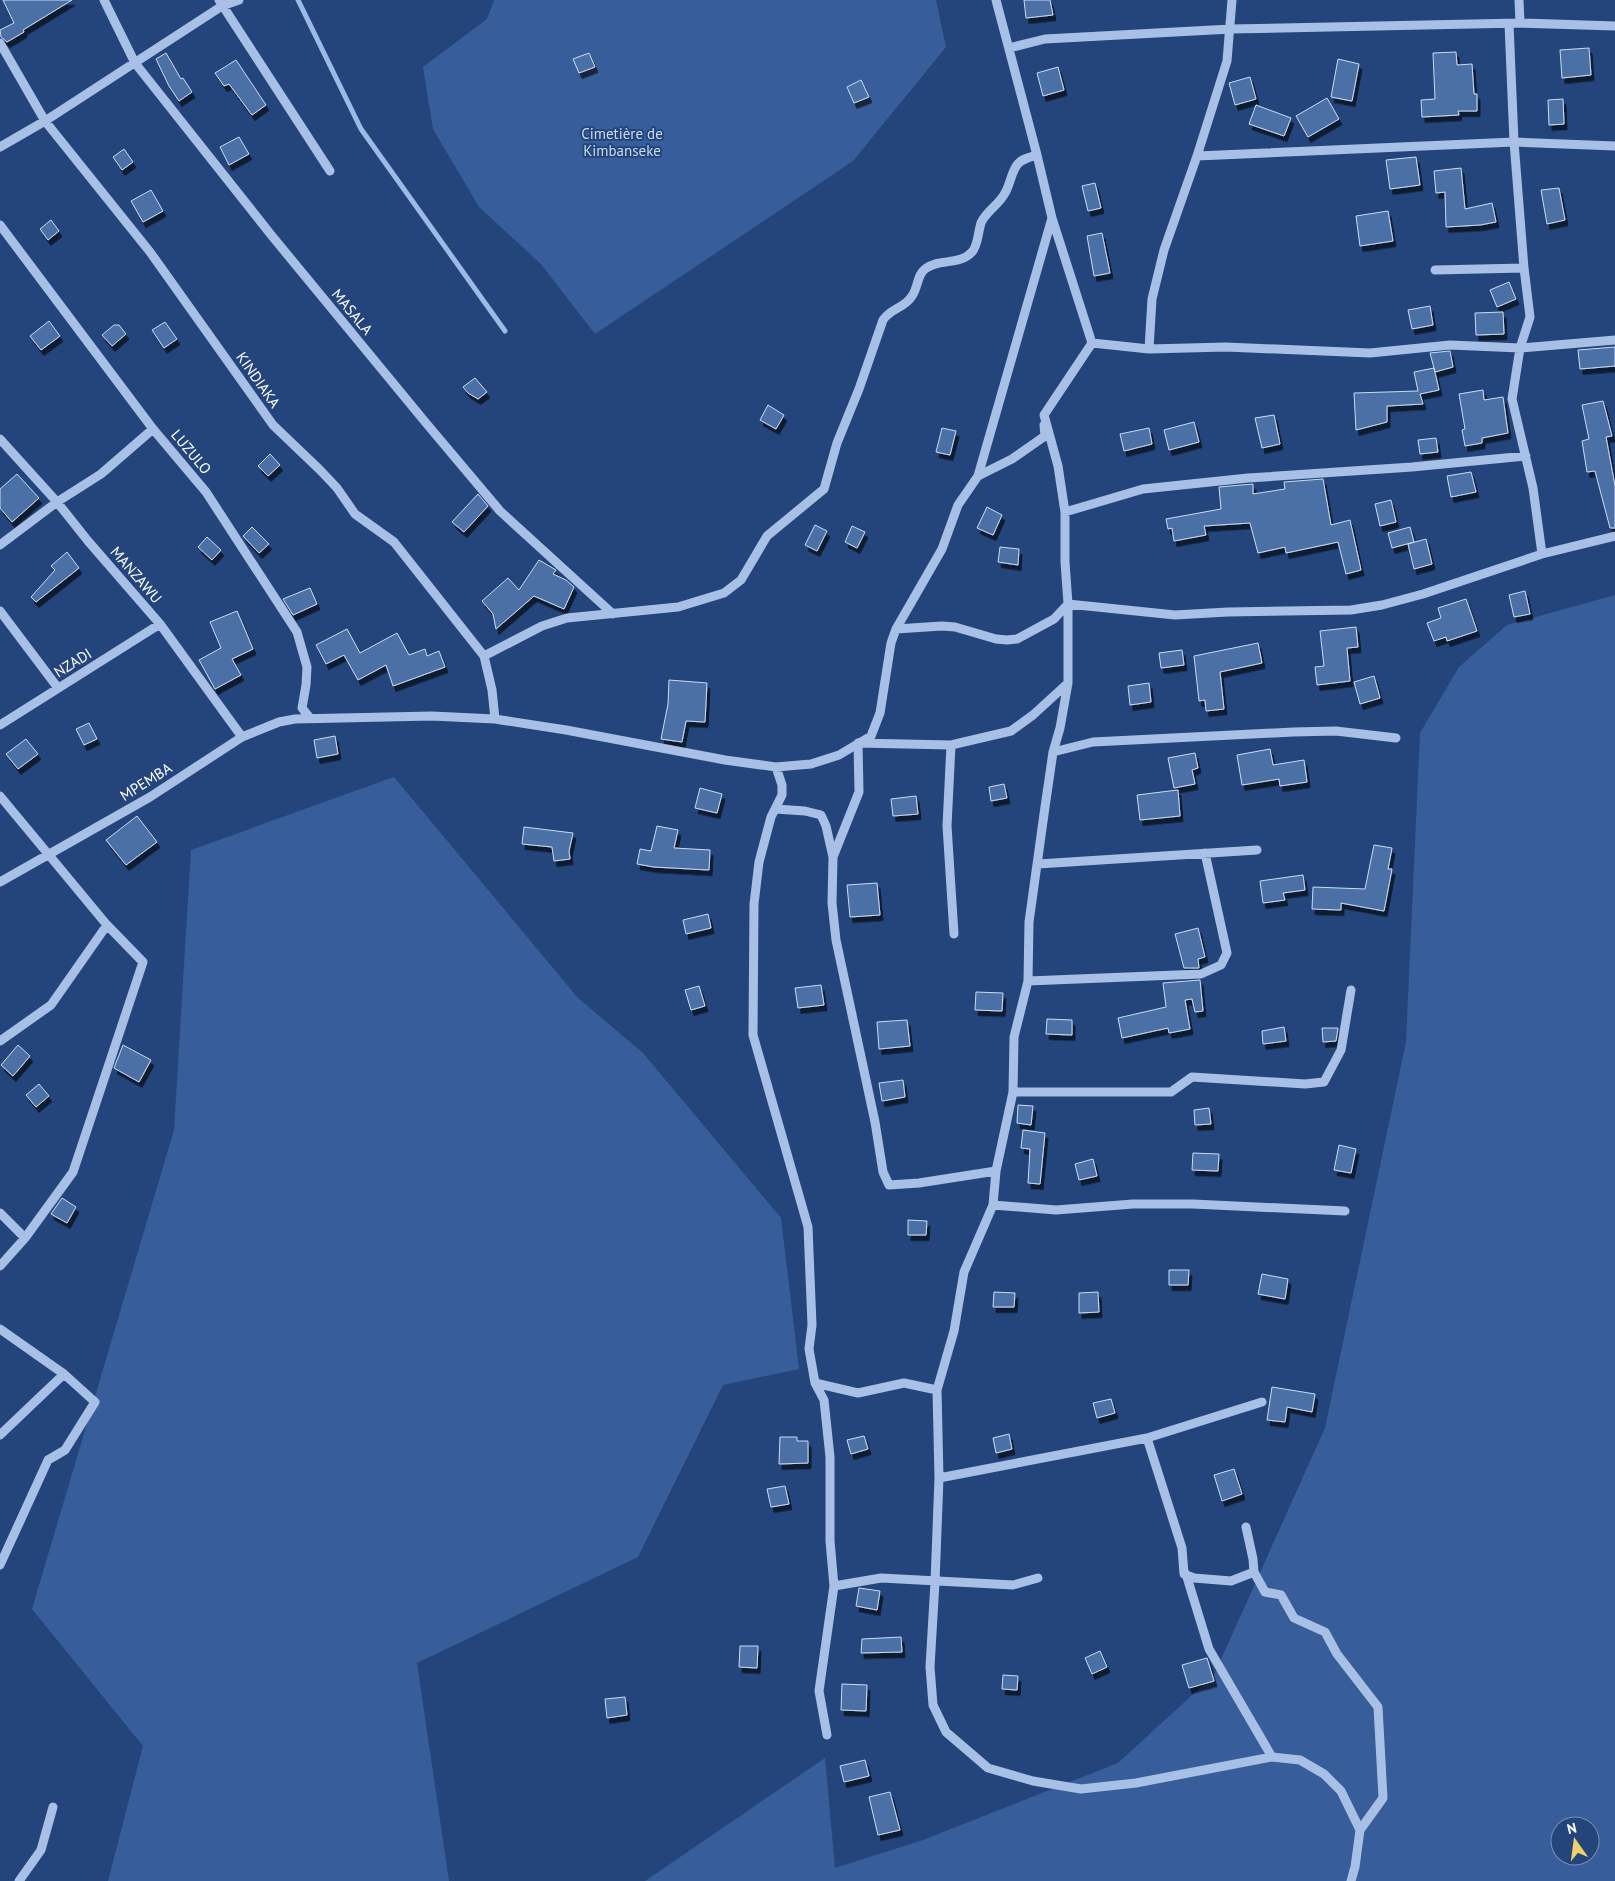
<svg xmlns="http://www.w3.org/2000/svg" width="1615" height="1881" viewBox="0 0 1615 1881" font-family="'PT Sans',sans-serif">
<defs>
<filter id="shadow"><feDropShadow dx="3" dy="5.5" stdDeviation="0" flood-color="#0009"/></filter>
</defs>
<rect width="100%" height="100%" fill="#24457c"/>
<path fill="#375e9a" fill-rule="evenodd" d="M494,0H936L946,47L853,161L595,334L541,264L479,207L433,129L423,67L487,19Z
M1615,595V1881H645L825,1758L835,1868L923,1840L1118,1763L1214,1675L1325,1428L1406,1042L1420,733L1459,667L1507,625ZM1560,1826H1590V1856H1560Z
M394,777L578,998L643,1053L781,1218L799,1369L723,1385L638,1557L417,1663L449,1881H108L143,1746L32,1609L174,1130L191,850Z"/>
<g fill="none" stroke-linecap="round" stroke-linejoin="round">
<path stroke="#9cbae6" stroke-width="5" d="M298,0L361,129L505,331"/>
</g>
<path fill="#4c6fa5" stroke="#cbdbf4" filter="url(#shadow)" d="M3,0H72L23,30L24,32L7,42L1,37L0,30L14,23Z
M1024,0H1050L1053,15L1026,18Z
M1589,48L1591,75L1562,78L1560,50Z
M1456,52L1457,65L1472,64L1474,94H1477V111H1458L1459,115L1422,117L1421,100L1435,99L1433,53Z
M166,53L181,79L183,78L192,92L179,101L169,86L156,59Z
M589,53L595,67L579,73L573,59Z
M1338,59L1359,64L1352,101L1331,97Z
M236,60L266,105L252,115L229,84L224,86L215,73Z
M1058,67L1064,90L1043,96L1037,73Z
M1250,77L1256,99L1235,105L1229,83Z
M861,80L869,97L854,103L847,87Z
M1327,98L1339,119L1308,137L1296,116Z
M1563,99L1564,124L1549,125L1548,100Z
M1256,105L1291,118L1284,136L1249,124Z
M239,137L249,154L229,165L220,147Z
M124,149L133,162L122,170L113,157Z
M1416,157L1420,185L1390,189L1386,160Z
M1461,168L1465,209L1492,203L1496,222L1480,225L1446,227L1445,192L1436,193L1434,171Z
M1095,183L1101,208L1088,211L1082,186Z
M1559,188L1565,220L1547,224L1541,190Z
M151,190L163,211L143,222L131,201Z
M1388,211L1393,241L1360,246L1356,216Z
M51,220L59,231L48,240L40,229Z
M1102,233L1110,273L1094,276L1087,236Z
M1509,282L1516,299L1497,307L1490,290Z
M1430,306L1433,325L1412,329L1408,310Z
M1503,312L1504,334L1476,335L1475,313Z
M49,321L60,336L41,350L30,336Z
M165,322L177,339L164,348L152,330Z
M114,325H119L126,334L112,346L102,335Z
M1615,347V366L1580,369L1578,350Z
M1450,351L1453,367L1435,372L1430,353Z
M1434,368L1439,390L1420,394L1423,404L1387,406V422L1356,430L1354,393L1418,391L1414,372Z
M475,378L487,392L478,399L468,393L463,387Z
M1483,390L1484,400L1503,397L1508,433L1482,438V443L1465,446L1462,430L1465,429L1459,394Z
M1603,401L1612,436L1606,437L1615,486V528H1610L1595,471L1587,472L1582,441L1589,439L1582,405Z
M768,405L784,415L776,429L760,420Z
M1274,415L1280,444L1262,448L1255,418Z
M1194,422L1199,442L1169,450L1164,430Z
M942,428L956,431L950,455L936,452Z
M1149,428L1152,444L1124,451L1120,434Z
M1436,438L1438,452L1420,454L1418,440Z
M270,454L280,465L268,476L258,466Z
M1471,472L1476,492L1451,497L1447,476Z
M17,474L39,498L12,522L0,508V489Z
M1323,479L1331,525L1350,520L1361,570L1346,574L1338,542L1286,553L1285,547L1258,553L1250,523L1204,526L1206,535L1174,541L1172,528L1168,529L1166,519L1221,509L1219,487L1253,484V494L1285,489L1284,482Z
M478,494L488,506L464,532L452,522Z
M1391,500L1396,522L1380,526L1375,504Z
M987,507L1002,515L993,535L977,528Z
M815,525L827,531L817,551L805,545Z
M852,526L865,532L857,548L845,542Z
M252,527L269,544L259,553L243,536Z
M1410,527L1414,542L1392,548L1388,533Z
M207,537L221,550L212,560L198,547Z
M1426,539L1432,564L1414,569L1408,544Z
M1000,547L1019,549L1018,565L998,562Z
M67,552L79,568L36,602L31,597L55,570L51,566Z
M539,560L556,570L553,574L566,580L574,587L564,609L534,596L496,629L493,614L482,601L508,578L519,590Z
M310,588L317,604L293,615L283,599Z
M1525,591L1530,614L1514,617L1509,595Z
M1466,599L1477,631L1447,641L1446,637L1434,641L1427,623L1441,618L1438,608Z
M237,611L253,649L232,659L241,675L215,689L199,660L221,648L210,622Z
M1356,627L1358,647L1347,648L1350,681L1317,685L1315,667L1324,666L1320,631Z
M347,629L360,653L397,633L409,655L425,649L427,656L439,651L445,667L393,686L386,665L358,680L344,655L326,664L316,645Z
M1258,643L1262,663L1220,672L1224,709L1206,711L1205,700L1199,701L1194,656Z
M1182,650L1184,665L1161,668L1159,653Z
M1374,676L1380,698L1360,704L1354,682Z
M669,680L707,683L705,722L686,721L682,742L661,739L668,704Z
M1149,683L1151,702L1130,705L1128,686Z
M89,723L97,739L84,745L76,729Z
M335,736L338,754L317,758L314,740Z
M26,739L38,754L18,769L6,754Z
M1270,749L1273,765L1304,760L1307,782L1280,786L1279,779L1242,785L1237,755Z
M1195,753L1198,768L1192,770L1195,784L1174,788L1168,758Z
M1004,784L1007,798L991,801L989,787Z
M700,788L722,794L717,813L695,808Z
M1178,790L1180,816L1140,820L1137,795Z
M916,796L918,814L893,816L891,799Z
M137,816L157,842L126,865L106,840Z
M657,826L678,830L674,848L710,850L709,870L654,867L637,864L640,849L651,851Z
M524,827L573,833L569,851L570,859L554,861L552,847L522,844Z
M1374,845L1392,848L1388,869H1392L1384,911L1341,903V910L1312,909L1313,887L1365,889Z
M1303,875L1305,890L1283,893L1285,900L1263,903L1260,881Z
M877,883L880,915L850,917L847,885Z
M708,914L711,928L686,934L683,920Z
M1198,928L1205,957L1198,959L1199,968H1184L1175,934Z
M1200,980L1203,1011L1195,1012L1192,999L1185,1000L1190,1029L1169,1033L1168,1028L1122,1038L1118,1018L1166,1007L1163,983Z
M821,985L824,1005L798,1008L795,988Z
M699,986L705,1006L691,1010L685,990Z
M976,992L1003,993L1002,1011L975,1010Z
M1047,1019L1072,1020V1035L1046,1034Z
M907,1020L910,1046L879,1049L877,1022Z
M1284,1027L1286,1041L1263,1044L1262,1031Z
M1322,1028H1338L1336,1041L1323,1042Z
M18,1045L30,1056L13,1076L1,1065Z
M123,1045L151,1060L139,1082L114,1068Z
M903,1080L905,1097L882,1101L879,1083Z
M39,1084L49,1096L36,1107L26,1095Z
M1018,1105L1033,1106L1031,1125L1017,1123Z
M1209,1108L1211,1124L1195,1125L1194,1110Z
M1023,1130L1045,1133L1040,1184L1028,1183L1030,1149L1021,1148Z
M1339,1145L1356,1149L1351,1173L1334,1170Z
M1193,1153L1219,1154L1218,1171L1192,1170Z
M1093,1159L1097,1176L1079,1180L1075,1164Z
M62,1198L76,1207L67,1223L51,1214Z
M908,1220L927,1221L926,1235H908Z
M1169,1270H1189L1188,1285H1169Z
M1262,1274L1288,1279L1285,1299L1258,1294Z
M994,1292L1015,1293L1014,1307H993Z
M1098,1292L1099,1312L1079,1313V1293Z
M1272,1387L1315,1394L1312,1412L1287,1407L1285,1422L1267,1420Z
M1111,1399L1115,1413L1097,1418L1093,1403Z
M1009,1434L1012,1449L996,1453L993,1438Z
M864,1436L868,1449L851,1454L847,1440Z
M780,1437H797V1441H808V1463L779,1464Z
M1234,1469L1242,1494L1222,1501L1214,1475Z
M785,1486L789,1504L771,1507L767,1489Z
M859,1588L880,1591L877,1610L856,1606Z
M901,1637L902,1652L861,1653L862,1639Z
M740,1646H758L757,1668L739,1667Z
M1100,1651L1107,1667L1092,1674L1085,1658Z
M1207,1658L1214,1681L1189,1688L1182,1665Z
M1003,1675L1018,1676L1017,1690L1002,1689Z
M842,1684L867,1685L866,1711L841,1710Z
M625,1697L627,1715L607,1718L605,1699Z
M865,1760L869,1776L844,1782L840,1766Z
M890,1792L900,1830L878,1835L869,1797Z"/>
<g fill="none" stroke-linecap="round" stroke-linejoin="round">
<path stroke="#a8c0e5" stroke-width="9" d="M104,0L135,63L272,236L426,423L500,511L613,614
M219,0L330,171
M996,0L1037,155L1052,218L1092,343L1044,415L1058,466L1065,512V562L1068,604V683L1060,728L1053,752L1045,807L1029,922L1028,981L1014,1037L1013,1092L996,1171L993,1205L964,1272L954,1331L937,1390L939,1478L935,1582L930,1667L933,1705L946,1732L988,1768L1033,1781L1081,1789L1136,1783L1272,1757L1300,1760L1324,1774L1341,1791L1360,1830L1355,1867L1351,1881
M1519,0L1520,23
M1509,24L1514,142L1524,268L1530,317L1520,348L1512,399L1533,488L1542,554
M0,43L45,121L150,252L273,425L320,470L337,488L355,514L394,542L484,656L492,690L495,719
M1009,48L1045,39L1231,29L1520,23L1615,26
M0,147L45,121L222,6L239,0
M1197,156L1514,142L1615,146
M0,225L153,429L206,492L297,632L307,667L306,685L302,708L310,718
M1435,270L1524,268
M1092,343L1149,349L1226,347L1370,353L1450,345L1520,348L1615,340
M1149,349L1152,299L1164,250L1197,156L1227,61L1232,0
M0,439L57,502L88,541L160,624L242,737
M978,476L1012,459L1045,436L1044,425
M1065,512L1143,489L1248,478L1412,467L1526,456
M0,545L57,502L101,474L153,429
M0,611L58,688
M896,629L942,626L955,627L996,639L1007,640L1017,639L1054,619L1068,604L1175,615L1228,612L1351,610L1382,605L1423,594L1542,554L1615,536
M484,656L542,626L567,618L678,607L724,593L741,580L767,536L824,489L837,443L859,389L883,320C891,308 905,308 912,296C918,288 917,275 925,269C939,258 959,266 972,252C978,246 978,232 981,223C986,211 999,205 1005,193C1010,185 1011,173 1017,165C1021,159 1030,157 1037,155
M0,725L160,624
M951,745L947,826L954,934
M1053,752L1093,742L1293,732L1336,731L1396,738
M776,767L782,785V795L771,817L759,862L754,904L753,1035L808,1227L812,1325L809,1349L815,1383L824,1400L830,1457V1541L834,1586L819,1691L827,1735
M0,796L107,925L143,962L73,1172L25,1238L0,1266
M775,809L805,811L821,815L826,826L833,857L832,903L836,940L875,1122L883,1172L889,1185L919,1183L996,1171
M833,857L859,792L858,743L951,745L1011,731L1033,715L1068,683
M1038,864L1257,850
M0,882L150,797L242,737L279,722L295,719L432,716L495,719L566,730L725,760L776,767L811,764L839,755L871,736L880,713L891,643L896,629L942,549L958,505L978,476L1052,218
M1028,981L1201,974L1221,965L1227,953L1205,853
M0,1041L51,1005L107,925
M1013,1092H1171L1192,1077L1305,1084L1324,1082L1341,1050L1351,990
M993,1205L1056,1210L1133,1204H1193L1345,1211
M0,1213L25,1238
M0,1329L64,1374L95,1402L65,1450L48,1460L0,1565
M815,1383L858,1393L904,1383L937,1390
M0,1435L64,1374
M1147,1438L1182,1548L1184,1574L1194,1578L1231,1581L1254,1572
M939,1478L1147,1438L1262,1402
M1246,1527L1253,1559L1254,1572L1265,1592L1281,1595L1294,1618L1325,1632L1337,1654L1378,1707L1383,1798L1360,1830
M1186,1574L1209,1649L1272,1757
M834,1586L881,1578L1013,1585L1038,1578
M19,1881L41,1850L53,1807"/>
</g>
<g text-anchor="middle" stroke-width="4" stroke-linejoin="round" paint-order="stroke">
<g font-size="15" fill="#cbdbf4" stroke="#24457c">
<text x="622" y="139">Cimetière de<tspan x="622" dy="17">Kimbanseke</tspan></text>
</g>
<g font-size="15" fill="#fff" stroke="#24457c">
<text transform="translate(352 312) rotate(50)" y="5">MASALA</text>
<text transform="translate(258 380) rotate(55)" y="5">KINDIAKA</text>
<text transform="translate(191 452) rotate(50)" y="5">LUZULO</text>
<text transform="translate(136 575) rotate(49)" y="5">MANZAWU</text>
<text transform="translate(73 663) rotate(-32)" y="5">NZADI</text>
<text transform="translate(146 782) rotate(-32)" y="5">MPEMBA</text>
</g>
</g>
<g transform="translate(1575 1841) rotate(346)"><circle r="24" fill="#24457c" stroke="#7c8fb0"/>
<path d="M0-4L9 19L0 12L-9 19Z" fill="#efd16c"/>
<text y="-8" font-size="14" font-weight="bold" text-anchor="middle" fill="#ffffff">N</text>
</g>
</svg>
